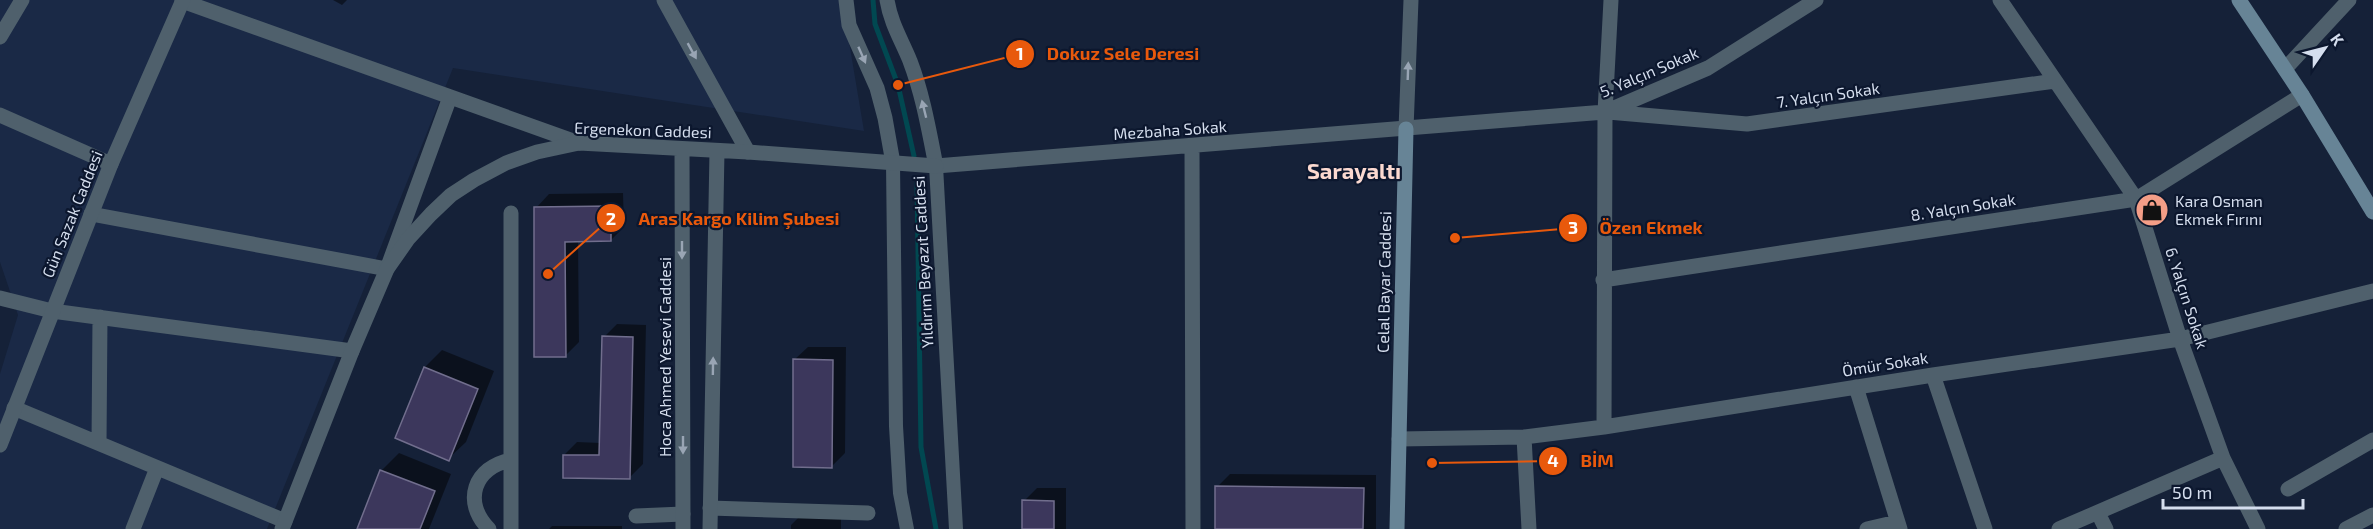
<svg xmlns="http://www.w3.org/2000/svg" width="2373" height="529" viewBox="0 0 2373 529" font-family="'Exo 2',sans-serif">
<rect width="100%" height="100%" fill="#152138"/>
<path fill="#1a2946" d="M0,0H842L864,131L453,68L267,529H0V374L18,315L0,262Z"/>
<path fill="#0007" d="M333,0H347L342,5Z
M623,193L624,227L611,240H578L579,342L566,355L536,208L549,194Z
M617,324L646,325L643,464L629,478L564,455L577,442L601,443L604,337Z
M808,347H846L845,453L832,466L794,360Z
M442,350L494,371L466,442L448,459L397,437L425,367Z
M399,453L451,474L429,529H358L381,471Z
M1230,474L1376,475V529H1216L1217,487Z
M1037,488H1066V529H1023L1024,501Z
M804,512L841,513V529H791V525Z
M552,526H622V529H549Z"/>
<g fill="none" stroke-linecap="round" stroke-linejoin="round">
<path stroke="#014851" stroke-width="5" d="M873,0L875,24L898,85L914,156
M917,183L921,447L936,529"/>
</g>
<path fill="#3c375c" stroke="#716e8d" stroke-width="1.5" d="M611,206V241L565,242L566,357H534V207Z
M602,336L633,337L630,479L563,478V455H599Z
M793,359L833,360L832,468L793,467Z
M424,367L478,389L449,461L395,438Z
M380,470L435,491L420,529H357Z
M1215,486L1364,488L1363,529H1215Z
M1022,500L1054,501V529H1022Z"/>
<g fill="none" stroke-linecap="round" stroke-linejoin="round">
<path stroke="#4f606c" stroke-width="14" d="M893,163L896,426L900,493L907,529
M936,166L956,529"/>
<path stroke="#4f606c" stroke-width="15" d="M664,0L748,152
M846,0L849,25L877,88L885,118L893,163
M887,0C891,24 901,39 910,61C923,95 929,131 936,166L1605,112L1708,68L1816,0
M2000,0L2136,199L2180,339L2223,458L2258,529
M182,1L579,143
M0,37L22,0
M2285,69L2349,0
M1608,112L1747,124L2055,81
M0,115L111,164
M1192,146L1193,529
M511,213V529
M91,214L387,269L450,97
M1603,280L2136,199L2302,95
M0,298L52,311L352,351
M1933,375L1985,529
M1856,387L1900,529
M14,408L285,521
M1604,427L1605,112L1611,0
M1524,437L1529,529
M1399,439L1524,437L1604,427L1933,375L2180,339L2373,291
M99,443L100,317
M2288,489L2373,440
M710,508L868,513
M2098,513L2106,529
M636,516L683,514
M133,529L157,468
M489,529C462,502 474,467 511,460
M1867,529L1897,522
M2059,529L2223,458
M2346,529L2373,515"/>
<path stroke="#4f606c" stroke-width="15" d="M1406,129L1411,0
M682,149L683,529
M0,445L111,164L183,0
M282,529L352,351L387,269L408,239L431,214L451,195L474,180L506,163L537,152L579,143L748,152L936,166
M710,529L717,151"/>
<path stroke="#678496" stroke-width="15" d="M2239,0L2302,95L2373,212
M1397,529L1406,129"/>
</g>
<defs><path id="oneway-solid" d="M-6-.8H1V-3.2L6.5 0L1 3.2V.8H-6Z" transform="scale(1.5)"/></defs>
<g fill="#99a5b4">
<use href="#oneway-solid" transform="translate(692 51) rotate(61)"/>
<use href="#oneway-solid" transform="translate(862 55) rotate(66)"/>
<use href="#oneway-solid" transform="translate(1408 71) rotate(-88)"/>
<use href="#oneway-solid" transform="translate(924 109) rotate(-104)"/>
<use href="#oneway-solid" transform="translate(682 250) rotate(90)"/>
<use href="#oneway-solid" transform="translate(713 366) rotate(-89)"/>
<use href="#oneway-solid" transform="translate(683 445) rotate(90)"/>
</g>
<defs>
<symbol id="shop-disc" viewBox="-11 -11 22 22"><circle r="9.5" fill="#f49e87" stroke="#0c172e"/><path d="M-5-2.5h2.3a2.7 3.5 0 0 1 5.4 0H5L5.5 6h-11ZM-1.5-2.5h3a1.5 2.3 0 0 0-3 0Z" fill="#111"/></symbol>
</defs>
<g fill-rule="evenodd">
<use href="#shop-disc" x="2133" y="191" width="38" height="38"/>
</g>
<g text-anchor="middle" stroke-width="4.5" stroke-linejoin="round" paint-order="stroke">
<g font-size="16" fill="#d5deee" stroke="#0c172e">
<text transform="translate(1649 72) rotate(-23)" y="6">5. Yalçın Sokak</text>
<text transform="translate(1828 95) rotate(-8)" y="6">7. Yalçın Sokak</text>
<text transform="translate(643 130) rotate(2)" y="6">Ergenekon Caddesi</text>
<text transform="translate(1170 130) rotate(-4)" y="6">Mezbaha Sokak</text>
<text transform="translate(1963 207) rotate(-9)" y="6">8. Yalçın Sokak</text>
<text transform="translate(72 214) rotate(-68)" y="6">Gün Sazak Caddesi</text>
<text transform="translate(923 262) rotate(-93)" y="6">Yıldırım Beyazıt Caddesi</text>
<text transform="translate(1384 282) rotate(-89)" y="6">Celal Bayar Caddesi</text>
<text transform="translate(2187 298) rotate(72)" y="6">6. Yalçın Sokak</text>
<text transform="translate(665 357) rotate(-90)" y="6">Hoca Ahmed Yesevi Caddesi</text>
<text transform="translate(1885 364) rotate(-9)" y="6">Ömür Sokak</text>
</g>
<g font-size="16" fill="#d5deee" stroke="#0c172e" text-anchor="start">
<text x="2175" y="207">Kara Osman<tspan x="2175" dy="18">Ekmek Fırını</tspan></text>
</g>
<g font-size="22" font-weight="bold" fill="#fbd9d0" stroke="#0c172e">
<text x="1354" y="179">Sarayaltı</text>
</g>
</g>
<path fill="none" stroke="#e8590c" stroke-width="2" d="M898 85L1020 54M548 274L611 218M1455 238L1573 228M1432 463L1553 461"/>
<g fill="#e8590c" stroke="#0c172e" stroke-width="2">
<circle cx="898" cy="85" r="6"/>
<circle cx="548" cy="274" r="6"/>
<circle cx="1455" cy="238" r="6"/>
<circle cx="1432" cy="463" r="6"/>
<circle cx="1020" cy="54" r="15"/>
<circle cx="611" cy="218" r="15"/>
<circle cx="1573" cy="228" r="15"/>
<circle cx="1553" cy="461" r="15"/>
</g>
<g font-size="18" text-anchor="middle" font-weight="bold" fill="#fff">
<text x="1020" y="60">1</text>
<text x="611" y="225">2</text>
<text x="1573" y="234">3</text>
<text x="1553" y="467">4</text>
</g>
<g font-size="18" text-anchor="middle" font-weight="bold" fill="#e8590c" stroke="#0c172e" stroke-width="4.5" stroke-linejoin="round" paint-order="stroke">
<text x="1123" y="60">Dokuz Sele Deresi</text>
<text x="739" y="225">Aras Kargo Kilim Şubesi</text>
<text x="1651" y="234">Özen Ekmek</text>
<text x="1597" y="467">BİM</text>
</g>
<g transform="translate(2325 48) rotate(55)" stroke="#0c172e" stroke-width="4.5" paint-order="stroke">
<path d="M0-4.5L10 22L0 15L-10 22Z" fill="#d5deee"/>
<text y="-9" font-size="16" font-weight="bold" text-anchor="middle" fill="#d5deee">K</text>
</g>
<path d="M2163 499v9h140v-9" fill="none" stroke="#d5deee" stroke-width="3"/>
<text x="2172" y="499" font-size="18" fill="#d5deee" stroke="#0c172e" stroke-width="4.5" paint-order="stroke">50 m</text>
</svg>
